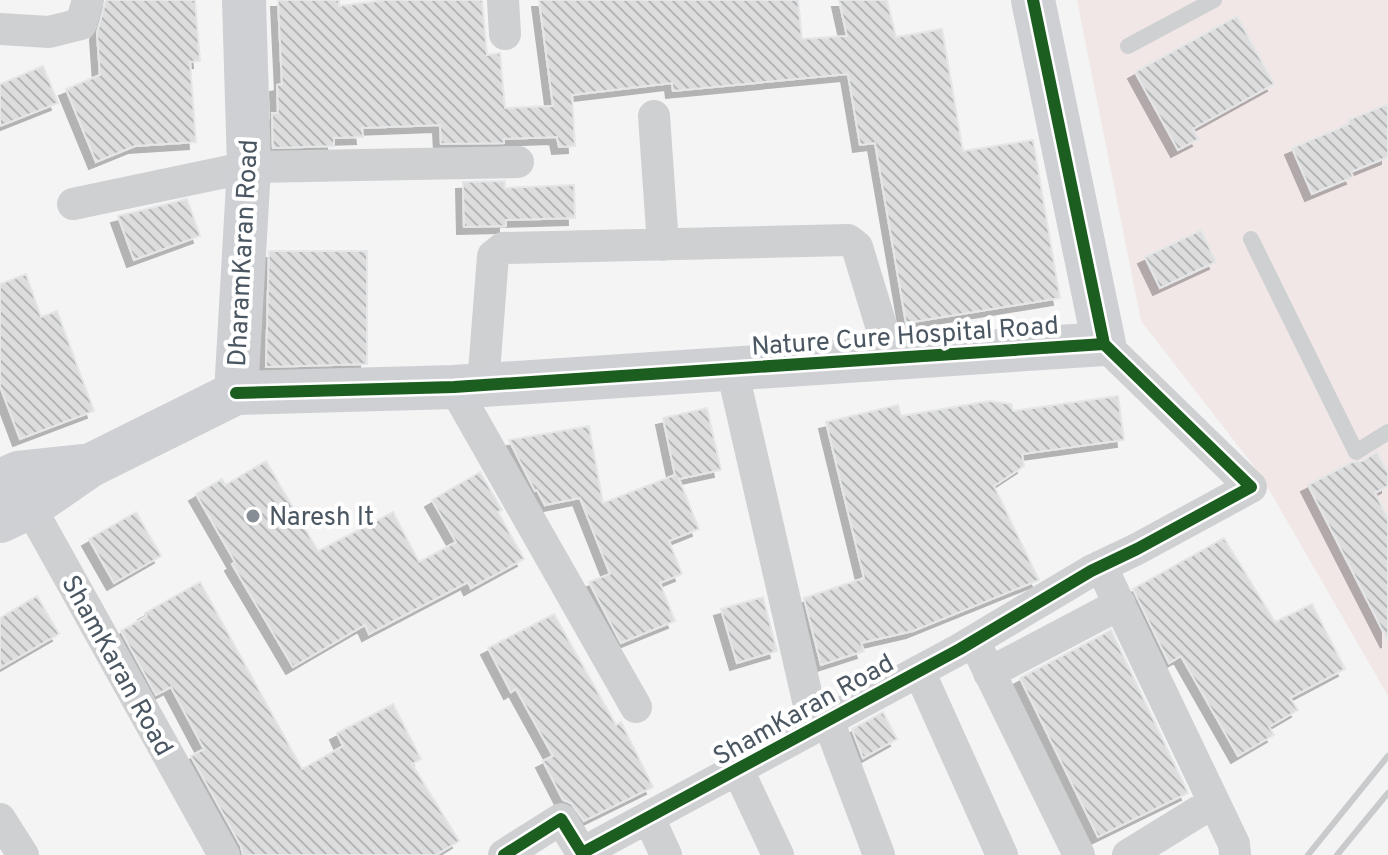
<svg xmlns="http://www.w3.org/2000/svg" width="1388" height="855" viewBox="0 0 1388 855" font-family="Overpass,sans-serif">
<defs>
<pattern id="building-back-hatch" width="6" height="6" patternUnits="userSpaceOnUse" patternTransform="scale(2)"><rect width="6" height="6" fill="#ddddde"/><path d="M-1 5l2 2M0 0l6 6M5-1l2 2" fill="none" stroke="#b5b6b7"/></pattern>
<filter id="shadow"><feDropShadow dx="-7" dy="7" stdDeviation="0" flood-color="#0004"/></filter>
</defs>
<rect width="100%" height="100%" fill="#f4f4f4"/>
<path fill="#f1e7e6" d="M1077,0H1388V696L1260,474L1141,321Z"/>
<path fill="url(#building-back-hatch)" stroke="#e5e6e7" stroke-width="2" filter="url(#shadow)" d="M106,0H195L200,61L190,62L196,142L135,146L96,162L66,89L100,75L97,33Z
M278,0H339V6L385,0H482L487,55L500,53L505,108L553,106L539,0H798L802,39L847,36L839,0H887L896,37L942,29L963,151L1033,140L1060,298L906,323L875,143L860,145L848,74L673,91L672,83L572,95L575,146L559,147L557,137L504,139V143L441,144L440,125L362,128L363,137L334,138V146L273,148L272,113H278L277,85L282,84Z
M1237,16L1274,84L1193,129L1199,139L1178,150L1135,72Z
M43,66L58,103L0,126V84Z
M1388,104V157L1351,172L1353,177L1312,194L1292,148L1349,124L1348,120Z
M505,181V188L574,185L575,218L506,220V226L464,227L463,182Z
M187,199L200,236L134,260L118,216Z
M1201,230L1216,262L1160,288L1145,257Z
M269,251H367V364L266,367Z
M26,274L41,317L57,311L94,411L20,439L0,386V284Z
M1118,396L1124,440L1022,454L1024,466L994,486L1039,580L913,631L861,643L864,651L821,665L804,598L864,578L826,422L898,405L901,416L989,401L1011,404L1013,411Z
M707,408L721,470L679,479L699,529L669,541L682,574L660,583L675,621L621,643L589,582L610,574L580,498L545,505L537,490L535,491L509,440L589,426L603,503L675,475L663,418Z
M1377,452L1388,473V486L1375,493L1388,518V641L1308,485L1352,462L1362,461Z
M266,461L318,551L393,512L419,562L456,542L432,500L480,472L502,510L498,512L524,559L471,588L468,582L369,634L365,625L293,667L232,564L235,562L196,494L222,479L225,485Z
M136,512L161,556L114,583L89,539Z
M1224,538L1275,622L1312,604L1345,669L1290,698L1298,710L1269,727L1274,735L1238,756L1181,656L1169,663L1133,589Z
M200,582L302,769L343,746L337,733L393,704L421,759L412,764L459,841L436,855H243L241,846L191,756L204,749L171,687L156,695L121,631L147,616L145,613Z
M37,596L59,634L0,668V618Z
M763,597L777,651L737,663L721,609Z
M554,614L616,725L621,722L653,787L584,821L571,803L563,800L543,761L553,756L516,689L511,692L488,648Z
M1111,630L1188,793L1098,837L1020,678Z
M883,712L897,739L863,758L852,729Z"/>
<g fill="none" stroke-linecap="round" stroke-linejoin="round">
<path stroke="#ced0d2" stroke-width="16" d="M1128,46L1214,0
M1251,239L1356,452L1388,432"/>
<path stroke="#ced0d2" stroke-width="32" d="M503,0L505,34
M0,29L49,32L81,24L88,0
M654,116L663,245
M73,204L249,167L518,162
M732,369L814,727
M483,385L493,256L503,248L848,240L857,247L891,358
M454,387L636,707
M23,488L30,507L224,855
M1101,566L1234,844L1235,855
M974,641L1079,855
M919,671L1002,855
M989,673L1120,604
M828,720L879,855
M738,770L778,855
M649,818L666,855
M0,819L23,855
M504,855L561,819L582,853L960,649L1091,571L1137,549L1251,487L1104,344
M1128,855L1214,802"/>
<path stroke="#ced0d4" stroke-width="44" d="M236,393L454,387L1104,344L1033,0
M0,481L18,473L84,466
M0,521L30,507L91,465L236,393L249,167L244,0"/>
<path stroke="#c9cacc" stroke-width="6" d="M1308,855L1388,756
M1337,855L1388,793"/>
<defs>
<path id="cycleway" d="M236,393L454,387L1104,344L1033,0
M504,855L561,819L582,853L960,649L1091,571L1137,549L1251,487L1104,344"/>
</defs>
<use href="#cycleway" stroke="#fff" stroke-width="17"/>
<use href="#cycleway" stroke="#1b5e20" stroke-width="12"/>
</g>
<circle fill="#868d94" stroke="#fff" stroke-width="3" cx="253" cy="516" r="8"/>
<g text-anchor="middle" stroke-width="8" stroke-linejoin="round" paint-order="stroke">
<g font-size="26" fill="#4a5661" stroke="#fff">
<text transform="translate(242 253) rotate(-87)" y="9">DharamKaran Road</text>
<text transform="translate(905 335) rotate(-4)" y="9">Nature Cure Hospital Road</text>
<text transform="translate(118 665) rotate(61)" y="9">ShamKaran Road</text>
<text transform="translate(803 709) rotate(-29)" y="9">ShamKaran Road</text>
</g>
<g font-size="26" fill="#4a5661" stroke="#fff" text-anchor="start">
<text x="269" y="525">Naresh It</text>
</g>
</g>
</svg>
